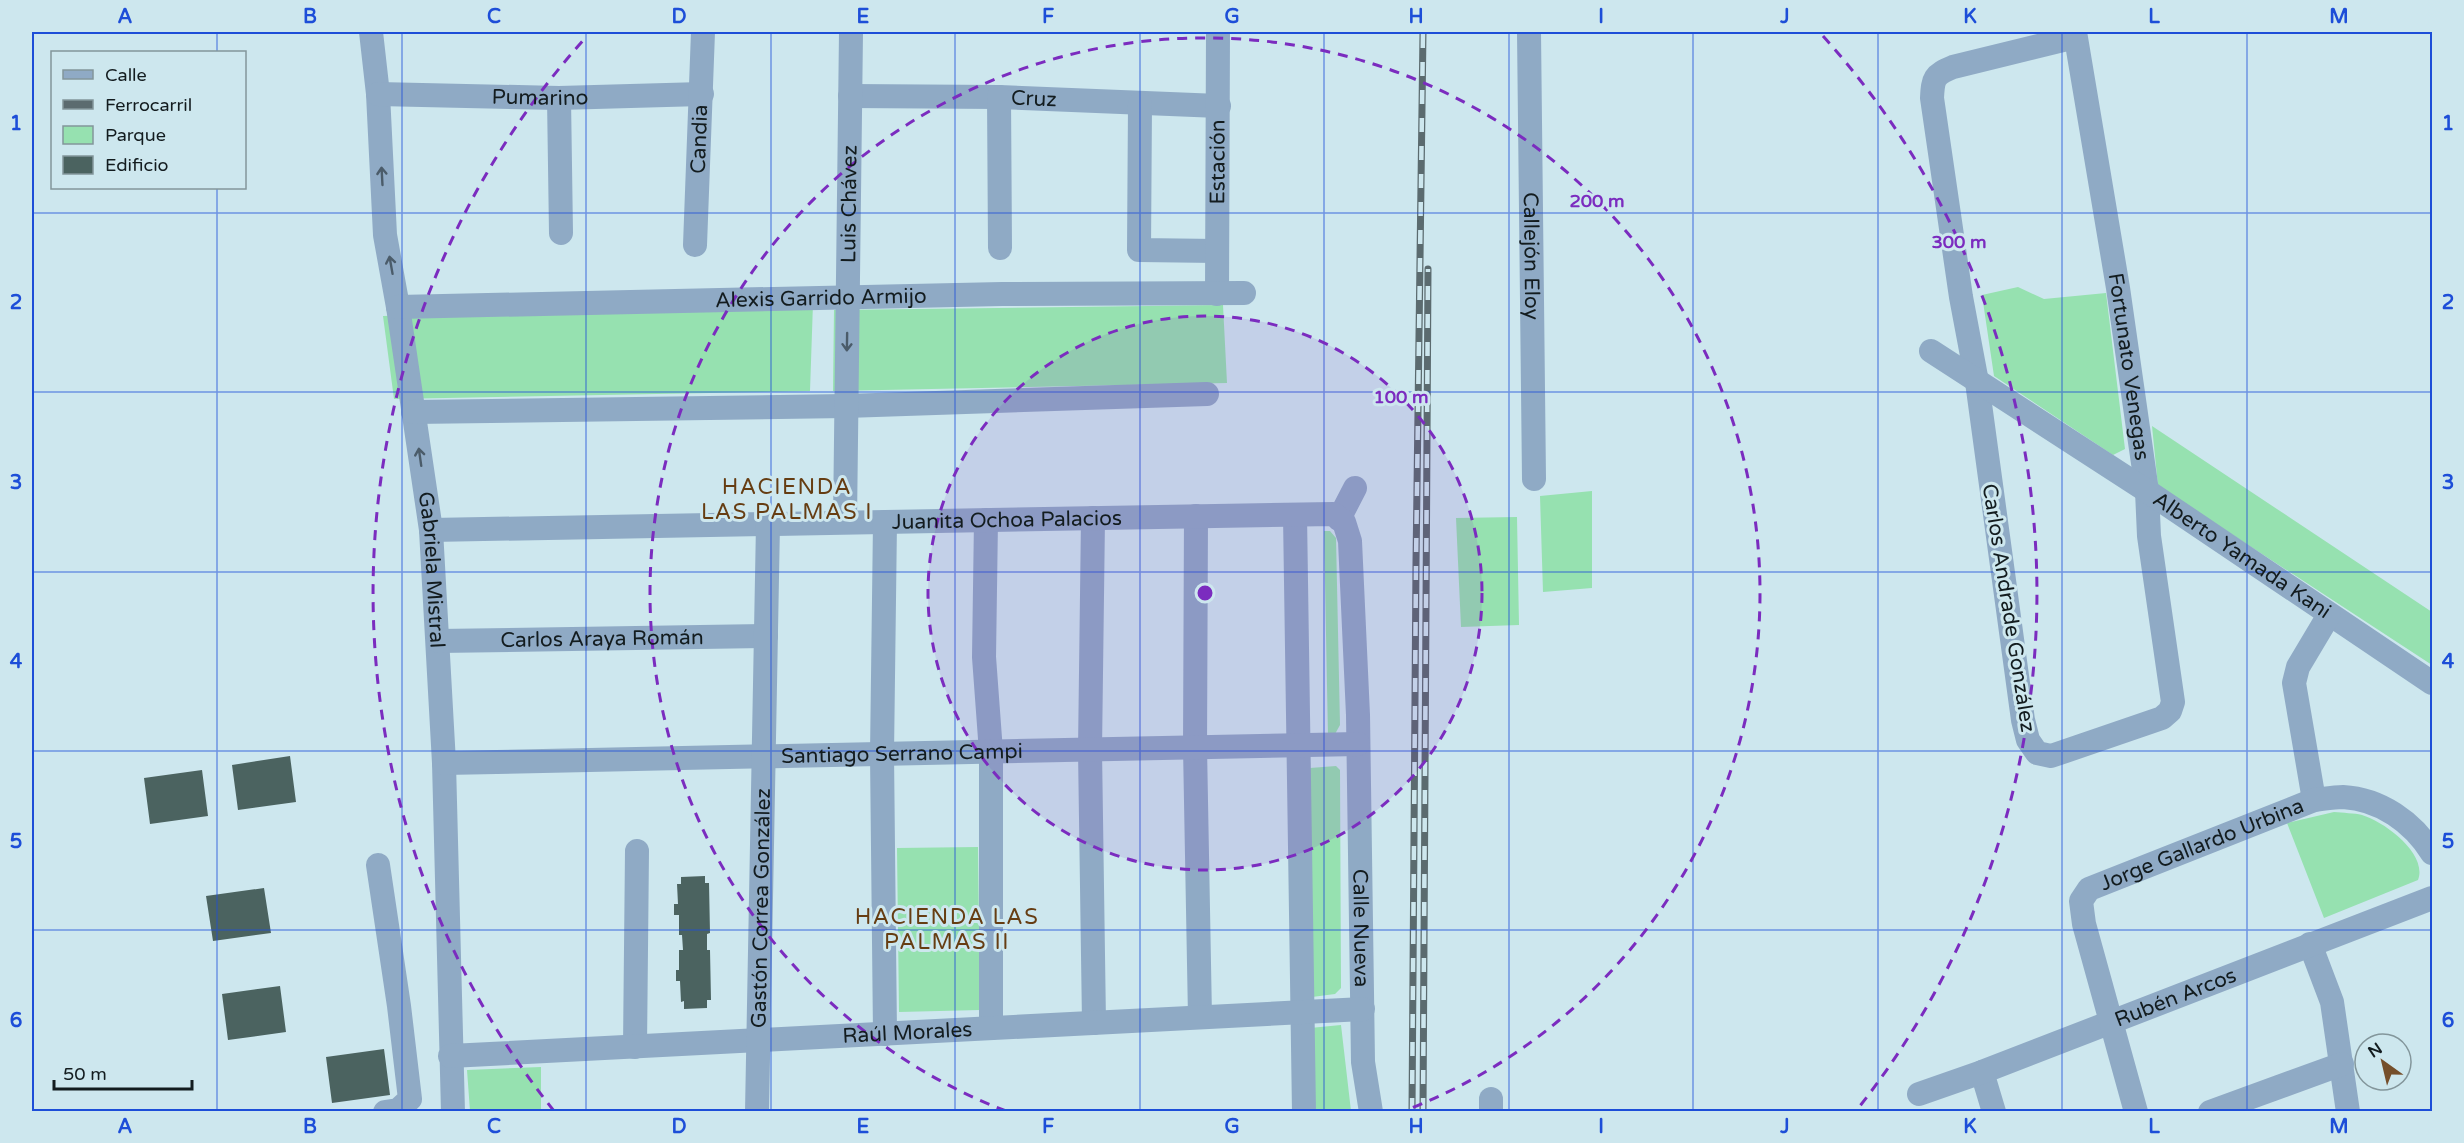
<svg xmlns="http://www.w3.org/2000/svg" width="2464" height="1143" viewBox="0 0 2464 1143" font-family="'Varela Round',sans-serif">
<rect width="100%" height="100%" fill="#cde7ee"/>
<path fill="#96e1b0" d="M2018,287L2044,299L2106,293L2125,449L2113,455L1994,376L1982,295Z
M813,303L810,391L394,399L383,316Z
M1223,305L1227,383L833,391L834,310Z
M2152,426L2432,612V665L2158,486Z
M1592,491V588L1543,592L1540,496Z
M1517,517L1519,625L1461,627L1456,518Z
M1324,531H1330L1336,538L1340,725L1335,734L1328,737Z
M1336,766L1340,770L1341,988L1335,994L1312,997L1310,768Z
M2334,812C2343,813 2354,813 2362,815C2385,822 2428,854 2418,880L2324,918L2287,823Z
M978,847L980,1010L899,1012L897,848Z
M1341,1025L1351,1111H1311L1310,1028Z
M541,1067V1111H470L467,1070Z"/>
<path fill="#4b6360" d="M290,756L296,802L238,810L232,765Z
M202,770L208,816L150,824L144,778Z
M705,876V883H709L710,933L707,934V950H710L711,1000H707V1008L684,1009V1001L681,1002L680,981H676V970H679V950H683L682,935H679V915H674V904H678L677,884H681V877Z
M264,888L271,933L213,941L206,896Z
M280,986L286,1032L228,1040L222,994Z
M384,1049L390,1095L332,1103L326,1057Z"/>
<g fill="none" stroke-linecap="round" stroke-linejoin="round">
<g stroke="#8faac5" stroke-width="24">
<path id="s1" d="M371,32L378,94L385,235L398,307L431,530L444,763L453,1112"/>
<path id="s2" d="M1529,32L1534,479"/>
<path id="s3" d="M2075,32L2118,288L2147,491L2149,536L2173,702L2170,711L2162,718L2051,756L2037,753L2028,740L2023,720L1977,382L1961,297L1932,98C1933,78 1934,75 1953,67L2075,37"/>
<path id="s4" d="M378,94L559,98L702,94"/>
<path id="s5" d="M850,96L999,97L1219,106"/>
<path d="M999,97L1000,248"/>
<path d="M559,98L561,233"/>
<path d="M1140,104L1139,250L1217,251"/>
<path id="s6" d="M695,245L703,32"/>
<path id="s7" d="M1217,294L1218,32"/>
<path id="s8" d="M398,307L1002,294L1244,293"/>
<path id="s9" d="M1931,351L2147,491L2432,683"/>
<path d="M413,412L846,406L1207,394"/>
<path d="M1295,515L1304,1112"/>
<path d="M1196,516L1195,747L1200,1017"/>
<path d="M1093,518L1090,750L1094,1023"/>
<path d="M1339,519L1355,488"/>
<path d="M986,520L984,657L991,752V1028"/>
<path id="s10" d="M845,522L851,32"/>
<path id="s11" d="M431,530L1333,514L1344,522L1350,541L1358,715L1363,1062L1371,1112"/>
<path id="s12" d="M438,641L766,636"/>
<path id="s13" d="M444,763L1358,744"/>
<path d="M2314,800L2294,683L2298,667L2329,615"/>
<path d="M378,865L399,1006L410,1099L398,1110L385,1112"/>
<path d="M2310,944L2332,1002L2348,1112"/>
<path d="M885,1034L882,754L885,522"/>
<path d="M635,1047L637,851"/>
<path id="s14" d="M450,1056L1363,1009"/>
<path d="M1982,1072L1994,1112"/>
<path id="s15" d="M1919,1094L1982,1072L2432,898"/>
<path id="s16" d="M757,1112L768,524"/>
<path d="M1491,1112V1099"/>
<path id="s17" d="M2136,1112L2084,924L2081,901L2089,889L2314,800C2323,799 2334,797 2343,797C2380,799 2413,822 2432,853"/>
<path d="M2210,1112L2342,1064"/>
</g>
<defs>
<path id="rail" d="M1412,1112L1416,563L1423,32
M1423,1112L1428,269"/>
</defs>
<use href="#rail" stroke="#5b6b6f" stroke-width="7"/>
<use href="#rail" stroke="#cde7ee" stroke-width="4.5" stroke-dasharray="14" stroke-linecap="butt"/>
</g>
<defs><path id="oneway-shaft" d="M-6 0H5M1.5-3L5.5 0L1.5 3" fill="none" stroke-width="1.6" stroke-linecap="round" stroke-linejoin="round" transform="scale(1.5)"/></defs>
<g stroke="#4b5c6a">
<use href="#oneway-shaft" transform="translate(382 176) rotate(-93)"/>
<use href="#oneway-shaft" transform="translate(391 265) rotate(-100)"/>
<use href="#oneway-shaft" transform="translate(847 342) rotate(91)"/>
<use href="#oneway-shaft" transform="translate(420 457) rotate(-98)"/>
</g>
<path fill="none" stroke="#1d4ed8" stroke-width="1.5" stroke-opacity="0.55" d="M217,32V52M402,32V1112M586,32V1112M771,32V1112M955,32V1112M1140,32V1112M1324,32V1112M1509,32V1112M1693,32V1112M1878,32V1112M2062,32V1112M2247,32V1112M217,188V1112M32,213H2432M32,392H2432M32,572H2432M32,751H2432M32,930H2432"/>
<circle cx="1205" cy="593" r="277" fill="#7b2cbf" fill-opacity=".12"/>
<g fill="none" stroke="#7b2cbf" stroke-width="3" stroke-dasharray="10 8">
<circle cx="1205" cy="593" r="277"/>
<path d="M1006 1111A555 555 0 1 1 1404 1111"/>
<path d="M554 1111A832 832 0 0 1 587 36M1823 36A832 832 0 0 1 1856 1111"/>
</g>
<g text-anchor="middle" stroke-width="6" stroke-linejoin="round" paint-order="stroke">
<g font-size="21" fill="#131c1f" stroke="#cde7ee">
<text dy="7" stroke="none"><textPath href="#s4" startOffset="162">Pumarino</textPath></text>
<text dy="7" stroke="none"><textPath href="#s5" startOffset="184">Cruz</textPath></text>
<text dy="7" stroke="none"><textPath href="#s6" startOffset="106">Candia</textPath></text>
<text dy="7" stroke="none"><textPath href="#s7" startOffset="132">Estación</textPath></text>
<text dy="7" stroke="none"><textPath href="#s10" startOffset="318">Luis Chávez</textPath></text>
<text dy="7" stroke="none"><textPath href="#s2" startOffset="224">Callejón Eloy</textPath></text>
<text dy="7" stroke="none"><textPath href="#s8" startOffset="423">Alexis Garrido Armijo</textPath></text>
<text dy="7" stroke="none"><textPath href="#s3" startOffset="339">Fortunato Venegas</textPath></text>
<text dy="7" stroke="none"><textPath href="#s11" startOffset="576">Juanita Ochoa Palacios</textPath></text>
<text dy="7" stroke="none"><textPath href="#s9" startOffset="372">Alberto Yamada Kani</textPath></text>
<text dy="7" stroke="none"><textPath href="#s1" startOffset="542">Gabriela Mistral</textPath></text>
<text transform="translate(2009 608) rotate(81)" y="7">Carlos Andrade González</text>
<text dy="7" stroke="none"><textPath href="#s12" startOffset="164">Carlos Araya Román</textPath></text>
<text dy="7" stroke="none"><textPath href="#s13" startOffset="458">Santiago Serrano Campi</textPath></text>
<text dy="7" stroke="none"><textPath href="#s17" startOffset="354">Jorge Gallardo Urbina</textPath></text>
<text dy="7" stroke="none"><textPath href="#s16" startOffset="204">Gastón Correa González</textPath></text>
<text dy="7" stroke="none"><textPath href="#s11" startOffset="1323">Calle Nueva</textPath></text>
<text dy="7" stroke="none"><textPath href="#s15" startOffset="274">Rubén Arcos</textPath></text>
<text dy="7" stroke="none"><textPath href="#s14" startOffset="458">Raúl Morales</textPath></text>
</g>
<g font-size="22" letter-spacing="1.5" fill="#663d12" stroke="#cde7ee">
<text x="787" y="494">HACIENDA<tspan x="787" dy="25">LAS PALMAS I</tspan></text>
<text x="947" y="924">HACIENDA LAS<tspan x="947" dy="25">PALMAS II</tspan></text>
</g>
</g>
<circle cx="1205" cy="593" r="9" fill="#7b2cbf" stroke="#cde7ee" stroke-width="3"/>
<g font-size="18" text-anchor="middle" font-weight="bold" fill="#7b2cbf" stroke="#cde7ee" stroke-width="6" stroke-linejoin="round" paint-order="stroke">
<text x="1597" y="207">200 m</text>
<text x="1959" y="248">300 m</text>
<text x="1401" y="403">100 m</text>
</g>
<rect width="2464" height="1143" fill="none" stroke="#cde7ee" stroke-width="66"/>
<rect x="51" y="51" width="195" height="138" fill="#cde7ee" stroke="#83969b" stroke-width="1.5"/>
<rect x="63" y="70" width="30" height="9" fill="#8faac5" stroke="#83969b" stroke-width="1.5"/>
<text x="105" y="81" font-size="18" fill="#131c1f">Calle</text>
<rect x="63" y="100" width="30" height="9" fill="#5b6b6f" stroke="#83969b" stroke-width="1.5"/>
<text x="105" y="111" font-size="18" fill="#131c1f">Ferrocarril</text>
<rect x="63" y="126" width="30" height="18" fill="#96e1b0" stroke="#83969b" stroke-width="1.5"/>
<text x="105" y="141" font-size="18" fill="#131c1f">Parque</text>
<rect x="63" y="156" width="30" height="18" fill="#4b6360" stroke="#83969b" stroke-width="1.5"/>
<text x="105" y="171" font-size="18" fill="#131c1f">Edificio</text>
<g transform="translate(2383 1062) rotate(326)"><circle r="28" fill="#cde7ee" stroke="#83969b" stroke-width="1.5"/>
<path d="M0-4.5L10 22L0 15L-10 22Z" fill="#754f2b"/>
<text y="-9" font-size="16" font-weight="bold" text-anchor="middle" fill="#131c1f">N</text>
</g>
<path d="M54 1080v9h138v-9" fill="none" stroke="#131c1f" stroke-width="3"/>
<text x="63" y="1080" font-size="18" fill="#131c1f" stroke="#cde7ee" stroke-width="4.5" paint-order="stroke">50 m</text>
<rect x="33" y="33" width="2398" height="1077" fill="none" stroke="#1d4ed8" stroke-width="2"/>
<g font-size="20" text-anchor="middle" font-weight="bold" fill="#1d4ed8">
<text x="125" y="23">A</text>
<text x="310" y="23">B</text>
<text x="494" y="23">C</text>
<text x="679" y="23">D</text>
<text x="863" y="23">E</text>
<text x="1048" y="23">F</text>
<text x="1232" y="23">G</text>
<text x="1416" y="23">H</text>
<text x="1601" y="23">I</text>
<text x="1785" y="23">J</text>
<text x="1970" y="23">K</text>
<text x="2154" y="23">L</text>
<text x="2339" y="23">M</text>
<text x="16" y="130">1</text>
<text x="2448" y="130">1</text>
<text x="16" y="309">2</text>
<text x="2448" y="309">2</text>
<text x="16" y="489">3</text>
<text x="2448" y="489">3</text>
<text x="16" y="668">4</text>
<text x="2448" y="668">4</text>
<text x="16" y="848">5</text>
<text x="2448" y="848">5</text>
<text x="16" y="1027">6</text>
<text x="2448" y="1027">6</text>
<text x="125" y="1133">A</text>
<text x="310" y="1133">B</text>
<text x="494" y="1133">C</text>
<text x="679" y="1133">D</text>
<text x="863" y="1133">E</text>
<text x="1048" y="1133">F</text>
<text x="1232" y="1133">G</text>
<text x="1416" y="1133">H</text>
<text x="1601" y="1133">I</text>
<text x="1785" y="1133">J</text>
<text x="1970" y="1133">K</text>
<text x="2154" y="1133">L</text>
<text x="2339" y="1133">M</text>
</g>
</svg>
